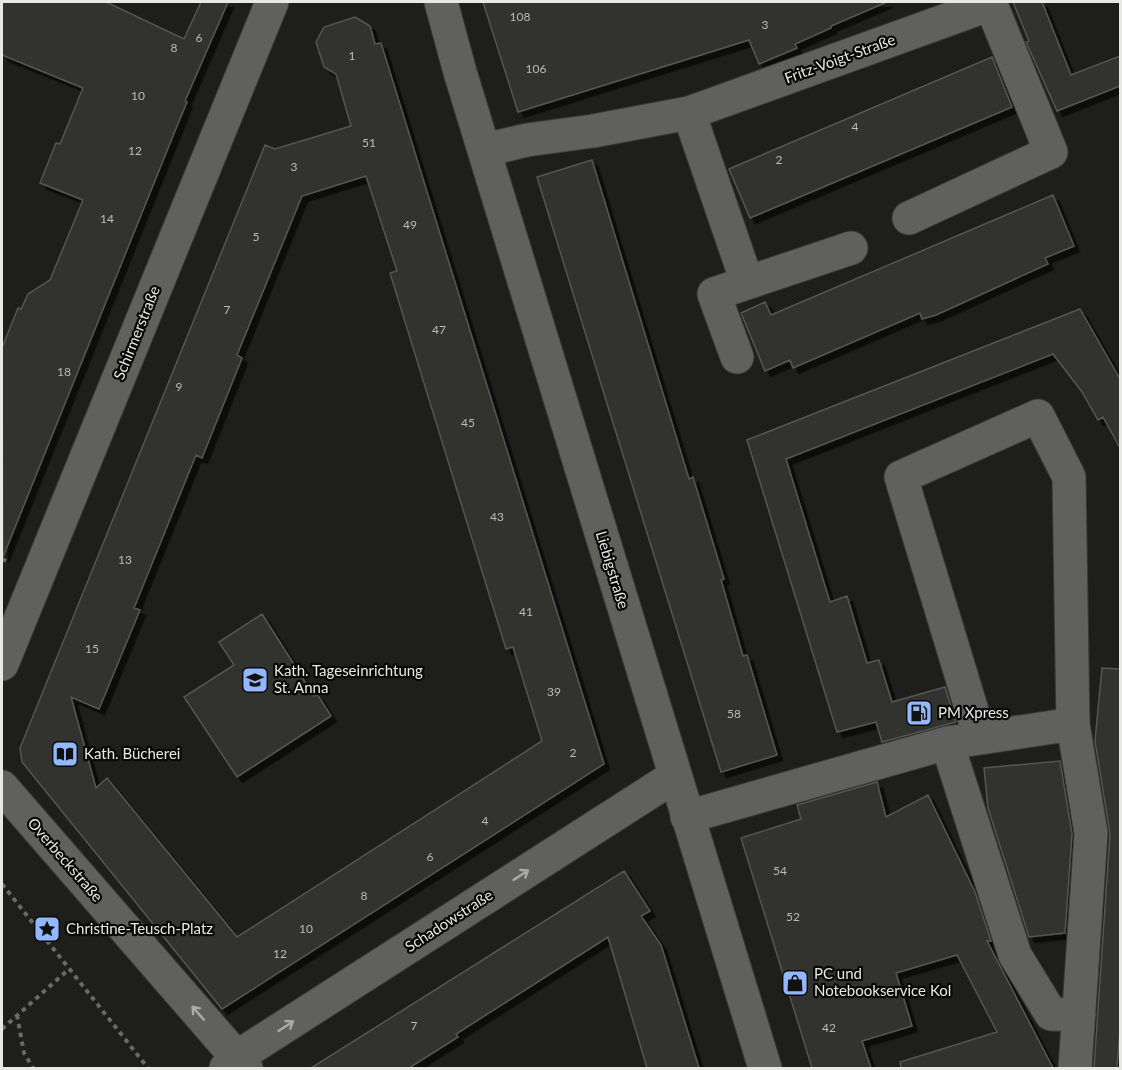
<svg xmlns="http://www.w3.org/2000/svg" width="1122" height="1070" viewBox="0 0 1122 1070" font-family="Lato,sans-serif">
<defs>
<filter id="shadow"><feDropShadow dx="5.5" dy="5.5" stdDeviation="0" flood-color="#0009"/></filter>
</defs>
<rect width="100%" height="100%" fill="#1e1e1c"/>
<path fill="#31312f" stroke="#545552" stroke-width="1.5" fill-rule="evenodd" filter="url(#shadow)" d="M2,2H106L184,39L201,2H228L185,101L187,102L177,126L3,557L2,348L18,308L21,309L28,294L50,280L83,200L40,183L56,143L60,144L83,88L2,55Z
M483,2H887L831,26V28L795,44L797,48L759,64L749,40L518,112Z
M1013,2H1042L1071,75L1120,56V86L1057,111L1026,42L1029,41Z
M355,17L370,26L375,44L381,43L604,764L222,1009L22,762L20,748L265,145L275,149L351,126L336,74L324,67L316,42L324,27ZM366,176L397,271L390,273L506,649L513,647L542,741L237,937L107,778L96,788L71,697L99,709L140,610L134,608L196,455L202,458L242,358L237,355L302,196Z
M992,57L1012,107L750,218L729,169Z
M592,160L689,479L693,477L724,579L721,580L743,656L747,655L777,755L721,772L537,177Z
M1053,195L1074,246L1045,258L1048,264L936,315L922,319L920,313L793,368L790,360L765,371L741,313L765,302L771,315Z
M1080,309L1120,379V448L1103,417L1098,420L1082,392L1053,354L786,459L830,602L847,596L867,663L879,660L892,702L945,687L956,722L882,742L876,722L837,732L747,440Z
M262,614L314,696L317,694L331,716L237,777L184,697L234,665L219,642Z
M1102,668L1120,669V1028L1117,1068H1094L1110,834L1095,741Z
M1060,761L1072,834L1065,933L1029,937L988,808L984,768Z
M877,782L886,817L928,795L975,892L991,941H987L1053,1068H901L900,1062L997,1032L957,955L896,973L912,1026L862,1041L871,1068H812L741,838L801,819L797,805Z
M624,871L650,911L641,916L661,945L699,1068H647L608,937L456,1034L458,1037L409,1068H311Z"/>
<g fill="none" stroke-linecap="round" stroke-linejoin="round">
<defs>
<path id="minor" d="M441,2L460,72L765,1068
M689,113L747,282
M485,150L527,140L593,131L689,113L991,4
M909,218L1051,152L990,2
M737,357L714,294L851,248
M2,664L272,2
M980,737L901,477L1038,416L1069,477L1073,724
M2,787L246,1068
M687,817L947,743
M226,1068L237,1057L675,776
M1075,1068L1091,833L1073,724L947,743L1015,955L1051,1014L1079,1015"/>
</defs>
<use href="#minor" stroke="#393a38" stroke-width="35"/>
<path stroke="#696967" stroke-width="4" stroke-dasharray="4.5 4.5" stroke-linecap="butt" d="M2,559L10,563
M2,884L148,1068
M17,1015L24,1053L33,1068
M2,1029L69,969"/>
<use href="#minor" stroke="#60605d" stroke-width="33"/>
</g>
<defs><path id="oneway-shaft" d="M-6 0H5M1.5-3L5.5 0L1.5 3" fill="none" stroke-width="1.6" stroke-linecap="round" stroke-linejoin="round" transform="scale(1.5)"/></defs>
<g stroke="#ababa9">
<use href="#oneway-shaft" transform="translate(521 875) rotate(-33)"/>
<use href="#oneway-shaft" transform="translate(198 1013) rotate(-131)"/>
<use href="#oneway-shaft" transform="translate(286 1026) rotate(-33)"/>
</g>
<defs>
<symbol id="school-square" viewBox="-11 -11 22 22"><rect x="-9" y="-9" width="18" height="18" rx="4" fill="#93b7fd" stroke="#080807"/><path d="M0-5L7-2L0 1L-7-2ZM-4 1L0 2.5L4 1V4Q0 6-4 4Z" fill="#111"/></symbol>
<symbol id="fuel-square" viewBox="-11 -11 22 22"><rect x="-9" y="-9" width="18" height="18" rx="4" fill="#93b7fd" stroke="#080807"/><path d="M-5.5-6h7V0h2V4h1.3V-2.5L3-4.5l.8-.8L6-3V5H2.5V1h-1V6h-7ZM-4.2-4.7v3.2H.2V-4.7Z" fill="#111"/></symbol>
<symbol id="library-square" viewBox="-11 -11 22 22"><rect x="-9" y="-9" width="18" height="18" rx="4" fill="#93b7fd" stroke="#080807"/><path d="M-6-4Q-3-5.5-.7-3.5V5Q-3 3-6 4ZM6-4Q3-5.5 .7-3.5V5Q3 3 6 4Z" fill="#111"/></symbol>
<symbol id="sight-square" viewBox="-11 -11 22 22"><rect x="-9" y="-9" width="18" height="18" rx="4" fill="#93b7fd" stroke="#080807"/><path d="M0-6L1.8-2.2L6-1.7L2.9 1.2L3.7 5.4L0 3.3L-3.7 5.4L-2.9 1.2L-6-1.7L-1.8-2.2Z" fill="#111"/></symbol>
<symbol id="shop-square" viewBox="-11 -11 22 22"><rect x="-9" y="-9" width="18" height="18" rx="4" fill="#93b7fd" stroke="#080807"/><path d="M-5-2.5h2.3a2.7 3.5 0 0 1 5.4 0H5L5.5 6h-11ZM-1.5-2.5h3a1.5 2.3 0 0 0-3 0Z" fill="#111"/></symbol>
</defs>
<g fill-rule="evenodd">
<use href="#school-square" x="240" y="665" width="30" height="30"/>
<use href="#fuel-square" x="904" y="698" width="30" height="30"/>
<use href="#library-square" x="50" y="739" width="30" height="30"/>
<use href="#sight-square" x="32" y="914" width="30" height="30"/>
<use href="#shop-square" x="780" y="968" width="30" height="30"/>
</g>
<g text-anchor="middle" stroke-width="4.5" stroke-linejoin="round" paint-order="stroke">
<g font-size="12" fill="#babbb9">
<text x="520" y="21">108</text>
<text x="765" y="29">3</text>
<text x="199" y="42">6</text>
<text x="174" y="52">8</text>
<text x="352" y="60">1</text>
<text x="536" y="73">106</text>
<text x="138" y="100">10</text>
<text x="855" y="131">4</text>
<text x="369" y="147">51</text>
<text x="135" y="155">12</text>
<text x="779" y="164">2</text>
<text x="294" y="171">3</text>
<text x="107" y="223">14</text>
<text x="410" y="229">49</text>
<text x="256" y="241">5</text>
<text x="227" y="314">7</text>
<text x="439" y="334">47</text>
<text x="64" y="376">18</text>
<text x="179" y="391">9</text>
<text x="468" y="427">45</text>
<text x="497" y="521">43</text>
<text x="125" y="564">13</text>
<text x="526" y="616">41</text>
<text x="92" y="653">15</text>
<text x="554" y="696">39</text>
<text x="734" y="718">58</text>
<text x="573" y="757">2</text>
<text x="485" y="825">4</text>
<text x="430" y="861">6</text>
<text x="780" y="875">54</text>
<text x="364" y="900">8</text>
<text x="793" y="921">52</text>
<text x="306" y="933">10</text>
<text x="280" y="958">12</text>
<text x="414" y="1030">7</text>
<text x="829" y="1032">42</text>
</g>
<g font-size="15" fill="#e8e9e7" stroke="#080807">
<text transform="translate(840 59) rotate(-20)" y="5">Fritz-Voigt-Straße</text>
<text transform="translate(137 333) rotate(-68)" y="5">Schirmerstraße</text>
<text transform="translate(612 570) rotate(73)" y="5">Liebigstraße</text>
<text transform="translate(65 860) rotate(49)" y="5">Overbeckstraße</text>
<text transform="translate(449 921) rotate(-33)" y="5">Schadowstraße</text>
</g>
<g font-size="15" fill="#e8e9e7" stroke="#080807" text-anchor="start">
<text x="274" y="676">Kath. Tageseinrichtung<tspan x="274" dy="17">St. Anna</tspan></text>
<text x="938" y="718">PM Xpress</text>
<text x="84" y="759">Kath. Bücherei</text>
<text x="66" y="934">Christine-Teusch-Platz</text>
<text x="814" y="979">PC und<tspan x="814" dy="17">Notebookservice Kol</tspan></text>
</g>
</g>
<rect width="1122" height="1070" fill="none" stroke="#e8e9e7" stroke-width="6"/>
</svg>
